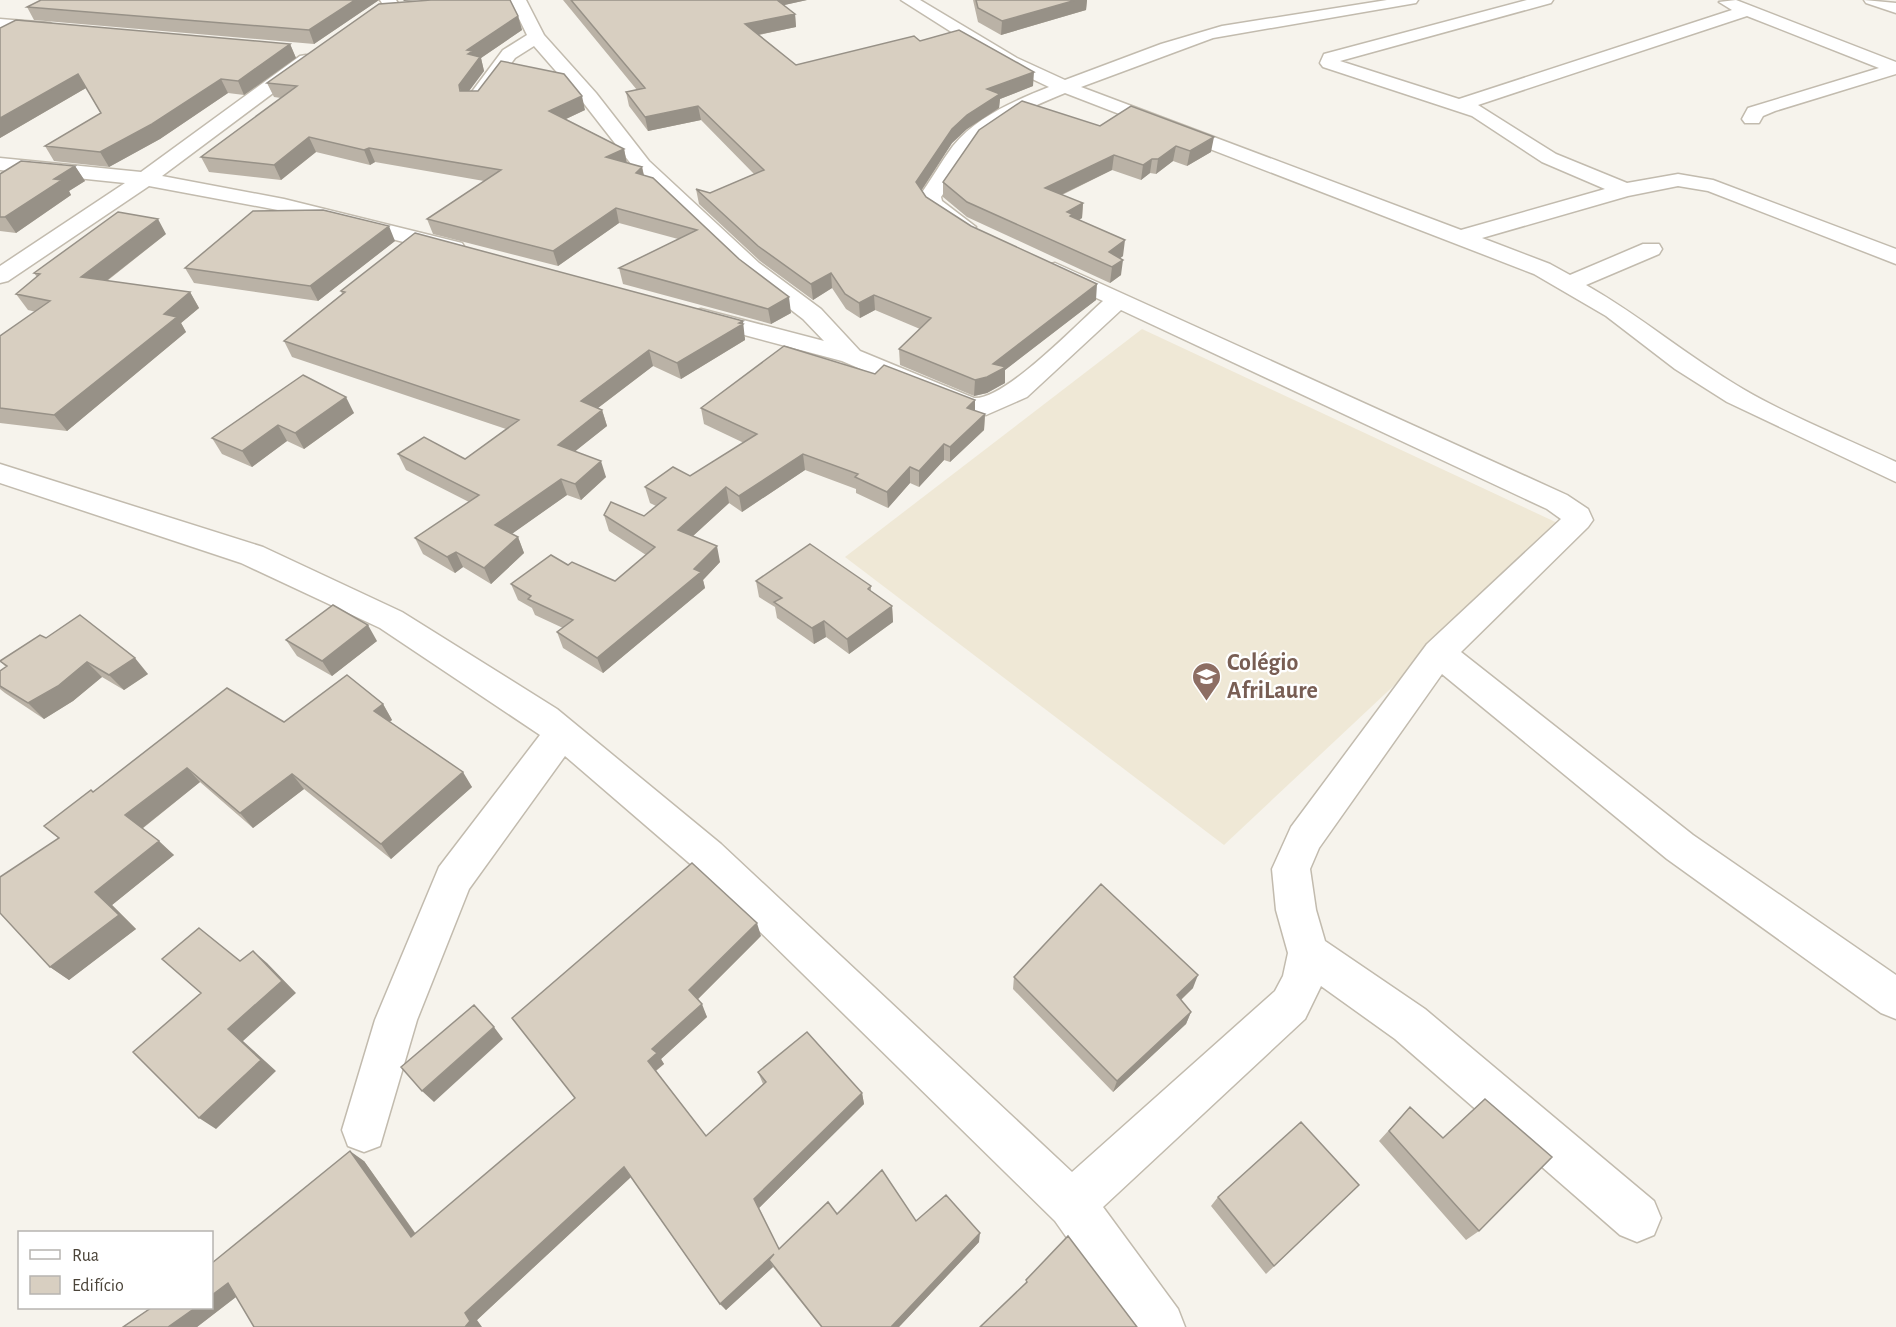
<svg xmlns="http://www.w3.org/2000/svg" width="1896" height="1327" viewBox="0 0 1896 1327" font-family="'Alegreya Sans',sans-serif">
<rect width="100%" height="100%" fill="#f6f3ec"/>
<path fill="#efe8d6" d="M1142,329L1564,526L1224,845L845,557Z"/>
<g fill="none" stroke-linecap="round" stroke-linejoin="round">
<defs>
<path id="minor" d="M380,0H396L398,3L390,8L384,6Z
M510,0H526L544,35L596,93L649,161L759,263L821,309L860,351L974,398C1005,400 1078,323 1103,301L1047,275L1044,270L1047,265L1055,263L1567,495L1588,509L1593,520L1588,527L1461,652L1693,835L1896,975V1019L1881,1013L1667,859L1442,674L1319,848L1310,869L1316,910L1325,941L1425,1009L1654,1201L1661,1218L1654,1235L1637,1242L1620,1235L1395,1039L1321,986L1305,1019L1103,1207L1178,1309L1185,1327H1130L1055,1221L695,868L565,756L469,889L417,1020L380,1146L364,1152L348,1146L342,1130L375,1020L439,867L540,735L380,628L241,563L0,483V464L263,547L402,612L557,709L721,844L1072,1172L1275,991L1283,976L1288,953L1276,910L1272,869L1291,827L1427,644L1561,519L1547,509L1121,310L1027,397L986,415L961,412L842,361L692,321L689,316L692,311L701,309L824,341L803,319L743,273L635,169L582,101L534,46L515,58L484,101H470L468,97L503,50L527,35Z
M901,0H920L1017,58L1065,80L1161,44L1222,26L1387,0H1418L1416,3L1213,38L1081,87L1461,230L1605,189L1542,162L1472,116L1323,67L1320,63L1324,54L1527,0H1553L1551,3L1340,61L1459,99L1732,10L1719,2L1736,0L1896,62V74L1775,111L1763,116L1759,123H1745L1742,119L1748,108L1879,68L1747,16L1478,105L1556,154L1627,183L1678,174L1713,180L1896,249V264L1708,191L1678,186L1628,196L1482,238L1550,264L1570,275L1643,244H1659L1662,249L1659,254L1586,285C1641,316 1688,357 1743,389C1791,417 1845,438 1896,462V482L1727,402L1675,369L1606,316L1534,274L1065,93C1031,107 990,124 968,154C957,167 951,183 941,197L942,201L976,227L973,232C955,236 924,214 919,197C931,180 941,162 953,146C976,117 1016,100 1049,87L1005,66Z
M1864,0L1896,3V13L1866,3Z
M0,19L50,23L58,28L50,33L0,29Z
M306,55L312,56L315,60L312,64L162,176L284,199L462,243L465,248L462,253L454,255L283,211L149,186L8,281L0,283V266L125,183L0,170V158L141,172L300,56Z"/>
</defs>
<use href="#minor" stroke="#c2bbae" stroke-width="3"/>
<use href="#minor" fill="#fff" fill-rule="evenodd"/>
</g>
<path fill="#bab2a6" d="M41,0H379L314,44L34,20L27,7Z
M563,0H807L784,5L795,14L796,27L759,35L796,65L920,41L1033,86L1000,99L999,108L967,129L952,143L922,190L926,197L971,226L1096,300L1005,370V383L987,393L974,396L900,365L899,349L920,329L875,310L860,318L846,309L832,288L813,300L760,261L699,204L696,189L710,193L754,174L701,120L648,131L629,106L626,92L637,90Z
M973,0H1087L1086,10L1001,35L978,22Z
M518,16L522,30L481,58L484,71L469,91L585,110L566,119L624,149L627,163L642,167L644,175L791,313L771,324L623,284L619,268L678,239L619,223L558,266L433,234L427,219L484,181L375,162L370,165L316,152L281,180L209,172L201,157L281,98L274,97L267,83Z
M0,28L290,44L296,58L244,95L228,93L160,139L109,167L54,161L45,146L101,113L86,88L0,138Z
M1100,126L1211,152L1187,166L1173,161L1156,174L1150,173L1141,180L1112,170L1062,195L1083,203L1082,218L1079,220L1123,256L1120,258L1121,275L1110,283L967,217L943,197V182Z
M75,166L85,181L69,191L71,195L16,233L0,231V174Z
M166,234L107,281L190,292L199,308L181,323L186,332L67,431L0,423V336L36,312L28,310L16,294L37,277L34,273Z
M395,241L318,301L194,283L185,268Z
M341,291L745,337V340L681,379L653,366L598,408L602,410L607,426L575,451L606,477L581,500L567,495L511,534L518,537L524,553L491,584L463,567L455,573L423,554L415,538L469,502L406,470L398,454L465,459L506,429L292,357L284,341L342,294Z
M303,375L354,413L304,449L287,441L252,467L222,454L212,438Z
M701,408L975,411L985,414L984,430L950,462L944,460L919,487L910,483L888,508L856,493V489L805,470L742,512L729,503L693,536L720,562L703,580L705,588L603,673L563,648L557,632L563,628L535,615L532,608L518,600L511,584L568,565L615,581L646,555L609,531L604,515L644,516L656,506L650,503L645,487L690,476L744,443L704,424Z
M756,581L871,586V591L892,606L893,622L849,654L826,637L814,644L777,618L775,607L759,597Z
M46,638L148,674L124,690L102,677L73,701L44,719L5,693L0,689V671L6,667L0,661Z
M286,640L377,641L332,676L297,656Z
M383,704L392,720L389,722L472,787L391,859L304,789L253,828L200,782L142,829L174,855L112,905L136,929L69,980L50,967L58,838L44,826L93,792L284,722Z
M761,936L698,999L707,1017L661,1059L664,1064L656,1071L706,1136L763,1084L758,1072L862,1093L864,1104L759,1208L779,1249L837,1214L916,1221L979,1242L899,1327H821L773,1267L726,1310L631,1177L477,1320L236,1297L197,1327H123L364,1161L416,1234L575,1098Z
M1014,977L1193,988L1181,1000L1191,1012L1186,1024L1113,1092L1013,989Z
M1410,1107L1479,1231L1466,1240L1379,1141Z
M1359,1185L1266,1274L1211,1206L1218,1197Z"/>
<path fill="#979187" d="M355,0H379L314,44L309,30Z
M403,0H421L404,1Z
M771,0H807L771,8Z
M1076,0H1087L1086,10L1001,35L1002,21Z
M795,14L796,27L747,37L745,24Z
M518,16L522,30L481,58L484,71L463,99L459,85L467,50Z
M290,44L296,58L244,95L238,81Z
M1034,72L1033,86L1000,99L999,108L967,129L952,143L917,197L916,182L952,129L987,89Z
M78,74L86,88L0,138V118Z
M221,79L228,93L160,139L109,167L100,152Z
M582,96L585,110L553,125L549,111Z
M698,106L701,120L648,131L645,117Z
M309,137L316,152L281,180L274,165Z
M1214,137L1211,152L1187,166L1190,151Z
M1176,146L1173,161L1156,174L1158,159Z
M369,148L375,162L370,165L364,150Z
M624,149L627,164L606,157Z
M1114,155L1112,170L1044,203L1045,188Z
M1152,159L1150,173L1141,180L1143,165Z
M75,166L85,181L69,191L71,195L16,233L5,217L54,179Z
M642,167L645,182L636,173Z
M1083,203L1082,218L1071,224L1067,212Z
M616,208L619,223L558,266L553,251Z
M158,219L166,234L92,292L81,277Z
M389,226L395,241L318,301L310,286Z
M1125,240L1123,256L1110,266L1109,252Z
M1123,260L1121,275L1110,283L1112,267Z
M831,273L832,288L813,300L811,284Z
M1097,284L1096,300L1005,370V383L987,393L974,396L975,380L993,364Z
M190,292L199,308L181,323L186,332L67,431L54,415L164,314Z
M874,295L875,310L860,318L859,303Z
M789,297L791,313L771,324L768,309Z
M743,321L745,340L681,379L677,363Z
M649,350L653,366L586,417L581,401Z
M346,397L354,413L304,449L295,433Z
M975,400V416L967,408Z
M602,410L607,426L563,461L558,445Z
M985,414L984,430L950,462V447Z
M278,425L287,441L252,467L242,451Z
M944,444V460L919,487V471Z
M803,454L805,470L742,512L739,496Z
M601,461L606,477L581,500L575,484Z
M910,467V483L888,508L887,492Z
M561,479L567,495L502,541L495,525Z
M726,487L729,503L682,546L678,530Z
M518,537L524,553L491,584L484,568Z
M717,546L720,562L703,580L705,588L603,673L597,658L694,569Z
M456,552L463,567L455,573L447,557Z
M892,606L893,622L849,654L847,639Z
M824,621L826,637L814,644L812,628Z
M368,625L377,641L332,676L322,661Z
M135,658L148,674L124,690L109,675Z
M87,662L102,677L73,701L44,719L28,703Z
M383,704L392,720L384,726L374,711Z
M187,768L200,782L140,830L125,815Z
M463,772L472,787L391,859L381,844Z
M292,774L304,789L253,828L240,813Z
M159,841L174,855L112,905L136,929L69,980L50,967L95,892Z
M757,923L761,936L695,1002L689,990Z
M253,951L267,963L296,993L243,1041L276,1071L216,1129L199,1118Z
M1198,975L1193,988L1172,1008L1177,995Z
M702,1004L707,1017L661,1059L664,1064L654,1072L648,1061L652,1049Z
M1191,1012L1186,1024L1113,1092L1117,1081Z
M494,1027L503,1039L434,1102L422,1091Z
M862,1093L864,1104L759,1208L754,1199Z
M350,1151L364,1161L424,1246L411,1237Z
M624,1167L631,1177L477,1320L482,1327H465V1313Z
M980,1233L979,1242L899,1327H891Z
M774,1254L769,1260L773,1267L726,1310L720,1304Z
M228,1283L245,1290L197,1327H168L195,1308H212V1295Z"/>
<path fill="#d8cfc1" stroke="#979187" stroke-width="1.5" d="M41,0H355L309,30L27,7Z
M431,0H510L518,16L467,50L473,51L468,54L480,57L459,85L460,91H478L501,61L564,74L582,96L549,111L624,149L606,157L642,167L636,173L653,178L739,259L789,297L768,309L619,268L697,230L616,208L553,251L427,219L501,170L369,148L364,150L309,137L274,165L201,157L297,86L267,83L379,4Z
M571,0H777L795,14L745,24L796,65L914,36L920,41L959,30L1034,72L987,89L1000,94L967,115L952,129L916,182L926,197L971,226L1097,284L993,364L1006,367L987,377L975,380L899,349L931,318L874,295L859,303L845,294L831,273L811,284L758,246L696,189L710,193L764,170L698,106L645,117L626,92L645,88Z
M976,0H1076L1002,21L978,8Z
M16,20L290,44L238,81L221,79L152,124L100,152L45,146L101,113L78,74L0,118V28Z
M1022,101L1100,126L1131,106L1214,137L1190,151L1176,146L1158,159H1152L1143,165L1114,155L1045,188L1083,203L1067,212L1072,214L1070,216L1125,240L1109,252L1123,260L1112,267L967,202L943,182L979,130Z
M21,161L75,166L54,179L62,180L5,217H0V174Z
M323,210L389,226L310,286L185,268L253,211Z
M118,212L158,219L81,277L190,292L164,314L177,317L54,415L0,408V336L50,301L16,294L40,274L34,273Z
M415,233L743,321L739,323L743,324L677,363L649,350L581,401L602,410L558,445L601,461L575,484L561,479L495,525L518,537L484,568L456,552L447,557L415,538L479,495L398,454L424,437L465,459L519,420L284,341L345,292L341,291Z
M784,346L875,374L884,365L975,400L967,408L985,414L950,447L944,444L919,471L910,467L887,492L855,477L858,474L803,454L739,496L726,487L678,530L717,546L694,569L701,572L597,658L557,632L573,620L528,599L531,596L511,584L551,555L568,565L572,562L615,581L655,547L604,515L611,502L644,516L666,498L645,487L673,467L690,476L757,434L701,408Z
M303,375L346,397L295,433L278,425L242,451L212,438Z
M810,544L871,586L868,589L892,606L847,639L824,621L812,628L774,602L782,598L756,581Z
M333,605L368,625L322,661L286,640Z
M80,615L135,658L109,675L87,662L58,686L28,703L0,686V671L7,666L0,661L40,635L46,638Z
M347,675L383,704L374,711L463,772L381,844L292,774L240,813L187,768L125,815L159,841L95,892L119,915L50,967L0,913V877L59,838L44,826L91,790L93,792L227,688L284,722Z
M692,863L757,923L689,990L702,1004L652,1049L657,1053L648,1061L706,1136L766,1082L758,1072L807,1032L862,1093L754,1199L779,1249L828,1202L837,1214L882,1170L916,1221L946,1195L980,1233L891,1327H822L769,1260L774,1254L720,1304L624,1167L465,1313L470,1321L465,1327H254L228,1283L212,1295V1263L350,1151L411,1237L575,1098L512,1018Z
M1101,884L1198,975L1177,995L1191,1012L1117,1081L1014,977Z
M199,928L240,961L253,951L282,981L228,1029L261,1060L199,1118L133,1052L201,993L162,959Z
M474,1005L494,1027L422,1091L401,1067Z
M1485,1099L1552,1157L1479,1231L1389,1131L1410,1107L1443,1138Z
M1301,1122L1359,1185L1274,1266L1218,1197Z
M1068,1236L1137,1327H980L1027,1282L1026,1280Z
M151,1308H195L168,1327H123Z"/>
<defs>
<symbol id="school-pin" viewBox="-11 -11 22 30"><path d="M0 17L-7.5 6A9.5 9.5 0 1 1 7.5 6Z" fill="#8d6e63" stroke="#fff"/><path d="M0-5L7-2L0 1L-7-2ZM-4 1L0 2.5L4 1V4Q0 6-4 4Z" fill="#fff"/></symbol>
</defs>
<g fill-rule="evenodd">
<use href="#school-pin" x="1190" y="660" width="33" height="45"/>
</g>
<g text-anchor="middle" stroke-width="4.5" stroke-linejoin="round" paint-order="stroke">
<g font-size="24" font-weight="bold" fill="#785e54" stroke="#fff" text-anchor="start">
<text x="1227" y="670">Colégio<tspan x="1227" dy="28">AfriLaure</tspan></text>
</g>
</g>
<rect x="18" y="1231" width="195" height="78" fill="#ffffff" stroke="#b7b4b0" stroke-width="1.5"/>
<rect x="30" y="1250" width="30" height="9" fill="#ffffff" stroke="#b7b4b0" stroke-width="1.5"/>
<text x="72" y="1261" font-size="18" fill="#4b4439">Rua</text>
<rect x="30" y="1276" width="30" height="18" fill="#d8cfc1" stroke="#b7b4b0" stroke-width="1.5"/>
<text x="72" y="1291" font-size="18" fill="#4b4439">Edifício</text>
</svg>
